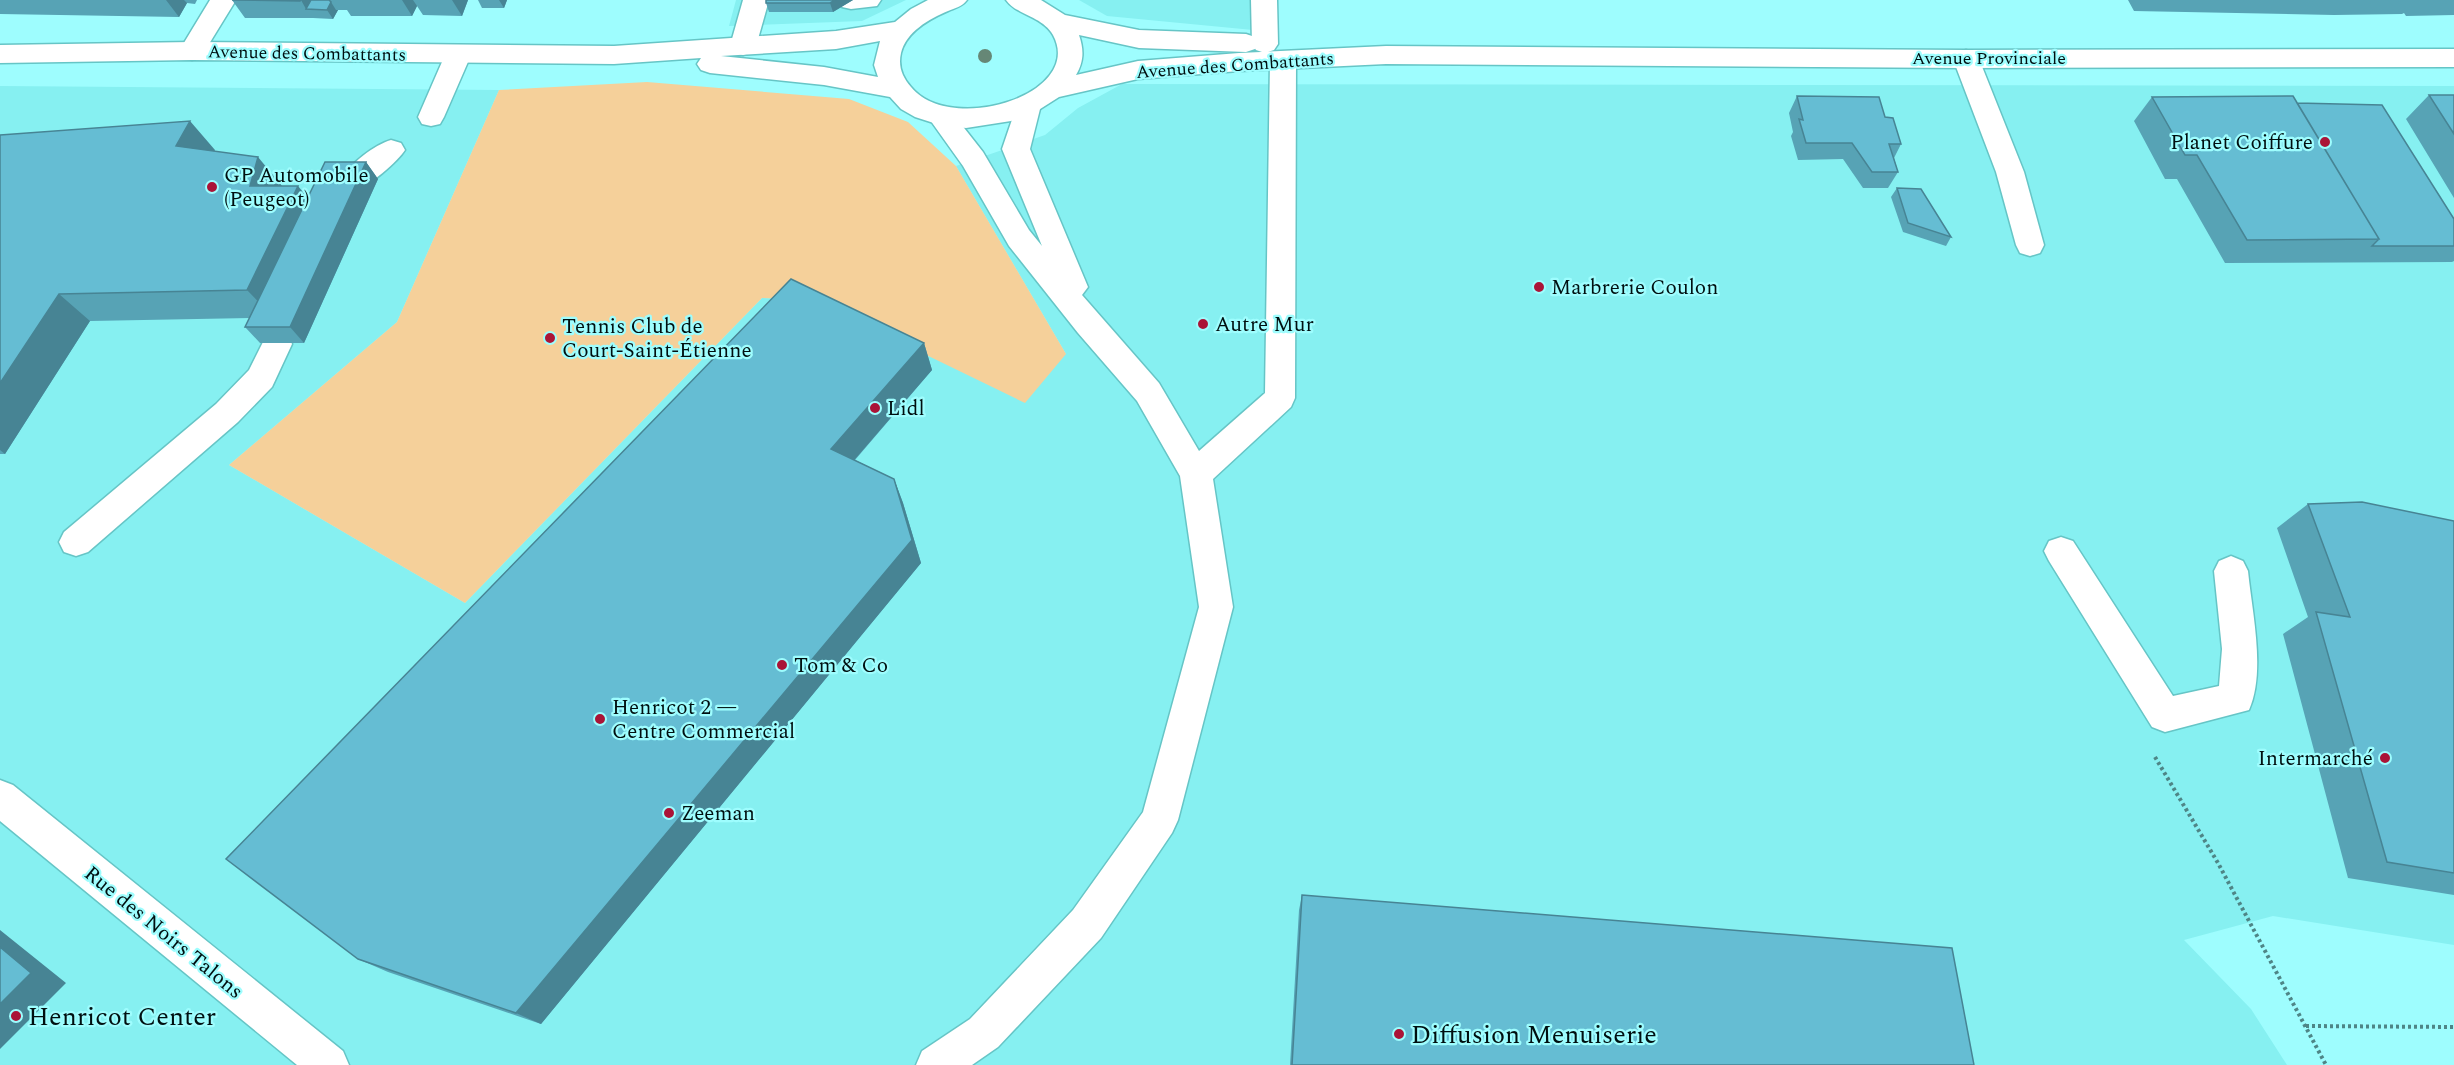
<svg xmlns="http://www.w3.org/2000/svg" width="2454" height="1065" viewBox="0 0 2454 1065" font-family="Spectral,serif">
<rect width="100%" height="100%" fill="#9efdfe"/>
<path fill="#86f0f1" d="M736,0H906L862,21L729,26Z
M1079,0H1253V30L1107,16Z
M1122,84L2454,86V945L2273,916L2184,940L2251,1009L2287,1065H0V86L499,90L397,322L229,465L465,603L762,298L813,300L1066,354L956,166L1045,135L1078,108Z"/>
<path fill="#f5d09a" d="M647,82L849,99L908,122L956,166L1066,354L1025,403L813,300L762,298L465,603L229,465L397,322L499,90Z"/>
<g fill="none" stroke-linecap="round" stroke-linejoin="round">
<defs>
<path id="minor" d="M210,0H236L201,57L192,60L183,57L179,51Z
M743,0H769L756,46L752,52L743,55L734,52L730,46Z
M839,0H881L877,6L851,9L842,7Z
M1251,0H1277L1278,44L1274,50L1265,53L1256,50L1252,44Z
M458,46L467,49L471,55L444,117L440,124L431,126L422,124L418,117L445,55L449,49Z
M1966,50L1975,53L1979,59L2024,172L2044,245L2040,253L2030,256L2020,253L2016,245L1996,172L1953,59L1957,53Z
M1283,52L1292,55L1296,61L1295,398L1291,407L1213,479L1233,607L1178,820L1172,833L1101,938L998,1047L972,1065H916L922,1051L970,1019L1073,910L1143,812L1199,607L1180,476L1137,401L1078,333L1009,246L963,166L928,117L932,110L941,108L950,110L983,152L1029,230L1042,246L1002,149L1019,99L1028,96L1037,99L1041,105L1030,149L1088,287L1082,295L1159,383L1199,451L1265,393L1270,61L1274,55Z
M391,140L401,143L405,150C399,160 367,189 355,189C351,189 348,187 345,186L341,179C350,164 374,145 391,140Z
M277,332L288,336L292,344L272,387L238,422L88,552L76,556L64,552L59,542L64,532L216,404L249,370L266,336Z
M2061,537L2073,541L2173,696L2219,686L2222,649L2214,571L2219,561L2231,556L2243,561L2248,571C2252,612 2266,672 2249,710L2165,732L2152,727L2049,561L2044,551L2049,541Z
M0,780L13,785L343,1051L349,1065H297L0,821Z"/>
<path id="major" d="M928,0H967C962,7 955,8 948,11C929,19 906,32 901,53C898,66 902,77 911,87C951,136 1085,94 1053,35C1042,16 1016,15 1006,0H1041L1065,15L1139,30L1246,34L1255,37L1259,43L1255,49L1246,52L1139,48L1079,35C1084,50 1084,61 1076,75L1138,61L1239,53L1386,46L1966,50L2454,49V67L1966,68L1386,64L1239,71L1138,79L1059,97L1037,111L1011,121L966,128L940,125L915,117L901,109L890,97L824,85L710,73L701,70L697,64L701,58L614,64L192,60L0,63V45L192,42L614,46L836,31L895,22L911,9ZM880,41L874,65L878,77L824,67L721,56L836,49Z"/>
</defs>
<use href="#minor" stroke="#66c5c6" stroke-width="3"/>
<use href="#major" stroke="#66c5c6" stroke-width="3"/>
<path stroke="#4e8586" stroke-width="4" stroke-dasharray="3 3" stroke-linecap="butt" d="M2155,757L2218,863L2326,1065
M2306,1026L2454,1027"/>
<use href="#minor" fill="#fff" fill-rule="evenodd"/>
<use href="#major" fill="#fff" fill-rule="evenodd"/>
</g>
<circle fill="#668776" cx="985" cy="56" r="7"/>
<path fill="#57a3b5" d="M0,0H197L195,4L187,3L179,17L0,14Z
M232,0H474H468L462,16L423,15L417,6L412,16H351L347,10H338L333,19L313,18H245Z
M478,0H507L504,8H482Z
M766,0H853L833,12H769L766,3Z
M2128,0H2454V15L2406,16L2404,13L2402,14L2334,15L2134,11Z
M2429,95H2454V198L2406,119Z
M1797,96L1885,117L1901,144L1894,158L1898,172L1888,188H1863L1843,159L1798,160L1791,136L1793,132L1789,113Z
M2152,97L2297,103L2454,219V261L2452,262L2225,263L2177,179H2165L2134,121Z
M0,135L215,150L214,151L282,186L308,198L366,162L378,179L304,343H260L245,327L250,318L90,321L5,454H0Z
M1897,188L1951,237L1946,246L1903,232L1891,197Z
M924,343L932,370L855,460L894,479L903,503L921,563L541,1024L388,972L358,959Z
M2308,504L2454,521V895L2348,878L2283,634L2308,617L2277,528Z
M1302,895L1974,1065H1290L1299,910Z"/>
<path fill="#478494" d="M166,0H184L187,3L179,17Z
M301,0H326L306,9Z
M402,0H413L417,6L412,16Z
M452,0H468L462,16Z
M499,0H507L504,8Z
M835,0H853L833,12L830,3Z
M331,2L336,10H338L333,19L327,10Z
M190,121L215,150L201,174L176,146Z
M258,157L282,186H250Z
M366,162L378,179L304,343L290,327Z
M298,186L321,214L273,317L247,290Z
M59,294L90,321L5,454L0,450V383Z
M924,343L932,370L843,473L831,449Z
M894,479L903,503L921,563L541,1024L516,1013Z
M0,930L66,983L0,1049Z"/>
<path fill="#65bdd3" stroke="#478494" stroke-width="1.5" d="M232,0H301L300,1Z
M311,0H329L331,2L327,10L306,9Z
M766,0H835L830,3H766Z
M2429,95H2454V134Z
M1797,96L1879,97L1885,117L1893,118L1901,144H1889L1898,172H1872L1852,143H1806L1799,119L1803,120Z
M2293,96L2379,239L2247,240L2197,155H2185L2152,97Z
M2297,103L2382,105L2454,219V246H2372L2379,239Z
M190,121L176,146L258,157L250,186H298L247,290L59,294L0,383V135Z
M325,162H366L290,327H245Z
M1897,188L1921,189L1951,237L1908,223Z
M791,279L924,343L831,449L894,479L912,540L516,1013L358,959L226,859Z
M2362,502L2454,521V873L2387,862L2316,612L2350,617L2308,504Z
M1302,895L1952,948L1974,1065H1292Z
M0,947L31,973L0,1004Z"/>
<g fill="#aa1437" stroke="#9efdfe" stroke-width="2">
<circle cx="2325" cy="142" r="6"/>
<circle cx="212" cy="187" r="6"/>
<circle cx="1539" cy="287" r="6"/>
<circle cx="1203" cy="324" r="6"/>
<circle cx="550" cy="338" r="6"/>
<circle cx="875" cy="408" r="6"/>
<circle cx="782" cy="665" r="6"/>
<circle cx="600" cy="719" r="6"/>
<circle cx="2385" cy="758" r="6"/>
<circle cx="669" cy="813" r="6"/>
<circle cx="16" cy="1016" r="6"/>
<circle cx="1399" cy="1034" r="6"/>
</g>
<g text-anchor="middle" stroke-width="4.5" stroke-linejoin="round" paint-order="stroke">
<g font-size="18" fill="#000f10" stroke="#9efdfe">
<text transform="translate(307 53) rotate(1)" y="6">Avenue des Combattants</text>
<text x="1989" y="64">Avenue Provinciale</text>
<text transform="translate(1235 65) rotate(-4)" y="6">Avenue des Combattants</text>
</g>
<g font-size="21" fill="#000f10" stroke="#9efdfe" text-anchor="start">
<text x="2313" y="149" text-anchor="end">Planet Coiffure</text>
<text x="224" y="182">GP Automobile<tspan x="224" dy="24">(Peugeot)</tspan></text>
<text x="1551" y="294">Marbrerie Coulon</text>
<text x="1215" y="331">Autre Mur</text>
<text x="562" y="333">Tennis Club de<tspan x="562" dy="24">Court-Saint-Étienne</tspan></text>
<text x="887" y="415">Lidl</text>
<text x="794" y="672">Tom &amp; Co</text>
<text x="612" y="714">Henricot 2 —<tspan x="612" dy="24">Centre Commercial</tspan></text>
<text x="2373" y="765" text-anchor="end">Intermarché</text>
<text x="681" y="820">Zeeman</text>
</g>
<g font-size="21" fill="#000f10" stroke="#9efdfe">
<text transform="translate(164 932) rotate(39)" y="7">Rue des Noirs Talons</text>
</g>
<g font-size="26" fill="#000f10" stroke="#9efdfe" text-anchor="start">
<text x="28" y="1025">Henricot Center</text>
<text x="1411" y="1043">Diffusion Menuiserie</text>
</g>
</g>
</svg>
